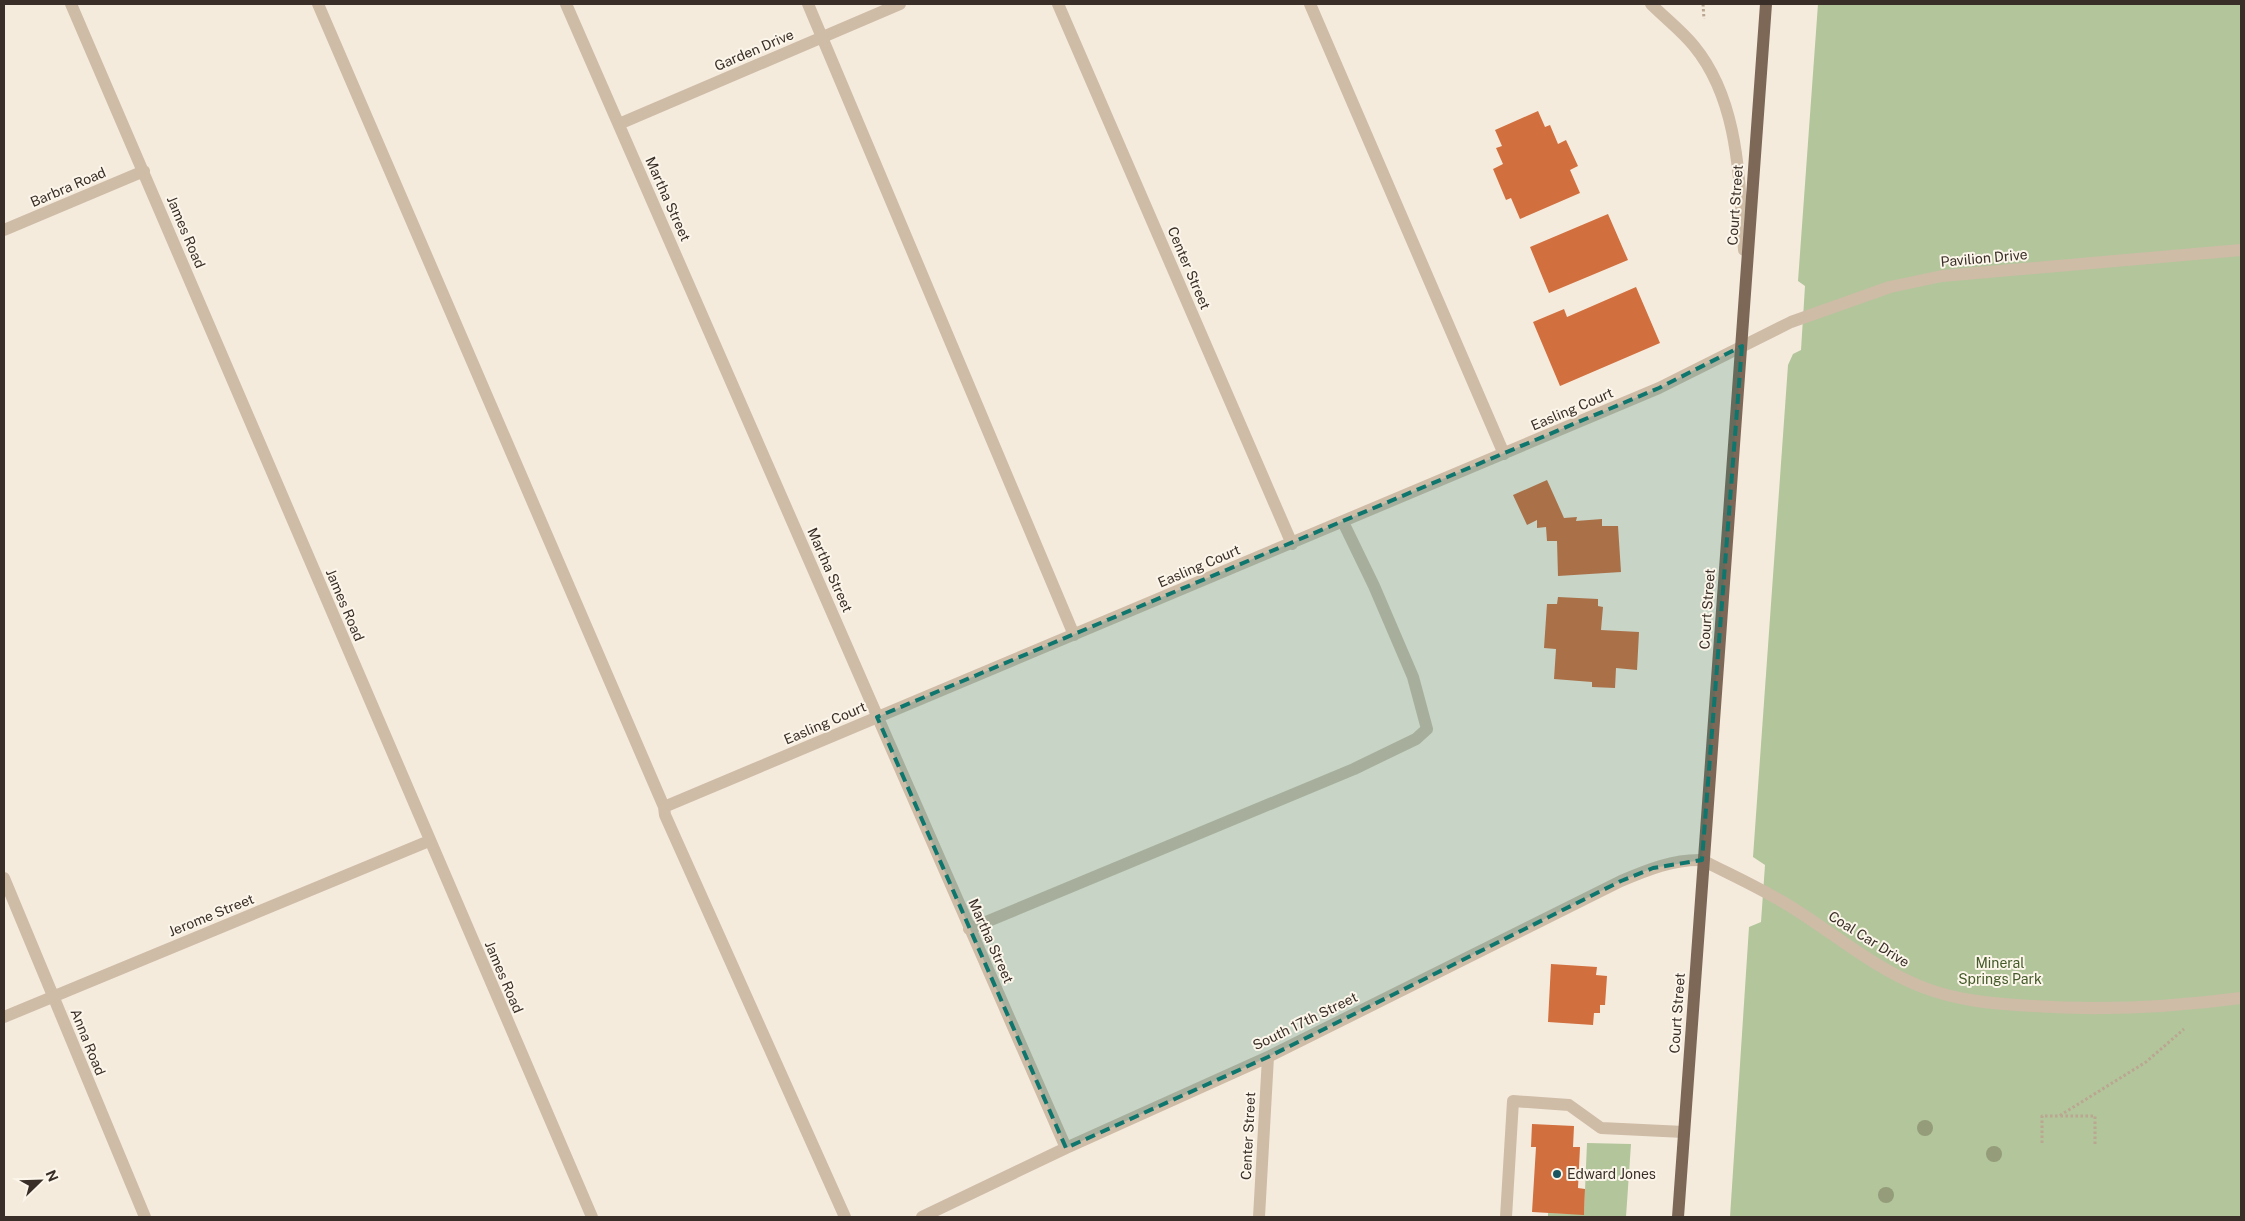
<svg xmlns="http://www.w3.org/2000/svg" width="2245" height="1221" viewBox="0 0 2245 1221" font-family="'Public Sans',sans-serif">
<rect width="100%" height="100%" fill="#f5ebdd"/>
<path fill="#b3c59b" d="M1818,4H2241V1217H1730L1749,927L1761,922L1765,865L1753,857L1788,365L1793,354L1801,350L1805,286L1798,281Z
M1587,1143L1631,1144L1626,1217H1548V1213L1584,1214Z"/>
<path fill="#d16f3f" d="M1538,111L1545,127L1550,125L1558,144L1566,140L1578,166L1570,170L1580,193L1520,219L1511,198L1506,200L1493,169L1503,164L1496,148L1502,146L1495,130Z
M1608,214L1628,260L1549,293L1530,247Z
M1636,287L1660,343L1560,386L1533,322L1564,309L1567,317Z
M1547,480L1564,518L1577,517L1576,521L1602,519V526H1618L1621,572L1558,576L1557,541H1547L1546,527L1537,528V520L1527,525L1513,495Z
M1558,597L1598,599V606L1603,607L1601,630L1639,632L1637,670L1616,668L1615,688L1592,687V682L1554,679L1556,649L1544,648L1547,604H1557Z
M1551,964L1597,967L1596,975L1607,976L1605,1005H1600V1013H1594L1593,1025L1548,1022Z
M1532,1124L1574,1126L1573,1147H1580L1578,1188L1585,1189L1584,1215L1532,1212L1536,1147H1531Z"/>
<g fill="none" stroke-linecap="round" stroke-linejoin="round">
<path stroke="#baa691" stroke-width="3" stroke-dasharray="2.5 2.5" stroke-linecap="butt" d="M1703,4L1704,19
M2042,1143V1116H2059
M2095,1144V1116H2059L2146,1062L2184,1029"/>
<path stroke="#cebca7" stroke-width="12" d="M71,4L592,1217
M318,4L664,807L665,815L845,1217
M566,4L1066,1148
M808,4L1074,635
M1058,4L1292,544
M1310,4L1504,454
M1651,4C1665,18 1682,31 1694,46C1740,102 1739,182 1744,250
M619,124L900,4
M4,230L144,171
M664,807L1659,388L1791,322L1890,287L1942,276L2241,250
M4,878L145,1217
M969,929L1354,769L1416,739L1427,729L1413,677L1374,586L1343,522
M4,1017L429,841
M922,1217L1066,1148L1268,1057L1621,881C1647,870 1674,859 1702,860C1733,876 1767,891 1796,910C1837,936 1876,969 1922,987C1958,1001 1995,1004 2033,1006C2103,1011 2172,1007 2241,998
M1259,1217L1268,1057
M1506,1217L1513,1101L1569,1105L1601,1128L1684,1132"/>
<path stroke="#7d6858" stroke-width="12" d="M1678,1217L1766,4"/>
</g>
<g fill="#949c7a">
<circle cx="1925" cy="1128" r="8"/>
<circle cx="1994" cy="1154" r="8"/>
<circle cx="1886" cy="1195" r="8"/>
</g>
<path fill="#0f766e" fill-opacity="0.2" stroke="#0f766e" stroke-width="4" stroke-dasharray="10 6" stroke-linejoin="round" d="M1742,346L1702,860L1653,868L1621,881L1268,1057L1066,1148L877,717L1659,388Z"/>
<circle fill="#195560" stroke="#fbf5ea" stroke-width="2" cx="1557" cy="1174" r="5"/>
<g text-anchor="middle" stroke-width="4" stroke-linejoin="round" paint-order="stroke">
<g font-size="14" fill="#3a2f28" stroke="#fbf5ea">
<text transform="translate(754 50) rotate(-23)" y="5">Garden Drive</text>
<text transform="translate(68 187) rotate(-23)" y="5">Barbra Road</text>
<text transform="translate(668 199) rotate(66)" y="5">Martha Street</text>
<text transform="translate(1735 205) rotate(-86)" y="5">Court Street</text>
<text transform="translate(186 232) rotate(67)" y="5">James Road</text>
<text transform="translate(1984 258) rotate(-5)" y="5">Pavilion Drive</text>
<text transform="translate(1189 268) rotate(67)" y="5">Center Street</text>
<text transform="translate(1572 409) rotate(-23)" y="5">Easling Court</text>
<text transform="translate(1199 566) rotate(-23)" y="5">Easling Court</text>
<text transform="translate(830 570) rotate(66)" y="5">Martha Street</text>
<text transform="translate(345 605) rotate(67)" y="5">James Road</text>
<text transform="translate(1707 609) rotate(-86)" y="5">Court Street</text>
<text transform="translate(825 723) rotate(-23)" y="5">Easling Court</text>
<text transform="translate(211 915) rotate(-22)" y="5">Jerome Street</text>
<text transform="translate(1869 939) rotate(32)" y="5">Coal Car Drive</text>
<text transform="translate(991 941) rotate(66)" y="5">Martha Street</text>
<text transform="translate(504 977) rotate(67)" y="5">James Road</text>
<text transform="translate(1677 1013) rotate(-86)" y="5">Court Street</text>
<text transform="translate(1305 1021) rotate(-26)" y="5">South 17th Street</text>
<text transform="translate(88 1042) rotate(68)" y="5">Anna Road</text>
<text transform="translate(1248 1136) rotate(-87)" y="5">Center Street</text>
</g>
<g font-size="14" fill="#445b29" stroke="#fbf5ea">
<text x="2000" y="968">Mineral<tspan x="2000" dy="16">Springs Park</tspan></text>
</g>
<g font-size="14" fill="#3a2f28" stroke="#fbf5ea" text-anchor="start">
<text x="1567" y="1179">Edward Jones</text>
</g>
</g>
<rect width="2245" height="1221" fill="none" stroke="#3a2f28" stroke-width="10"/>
<g transform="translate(40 1181) rotate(67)" stroke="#fbf5ea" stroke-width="4" paint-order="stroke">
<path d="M0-4L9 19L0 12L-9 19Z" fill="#3a2f28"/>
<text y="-8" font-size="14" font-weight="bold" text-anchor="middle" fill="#3a2f28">N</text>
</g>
</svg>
